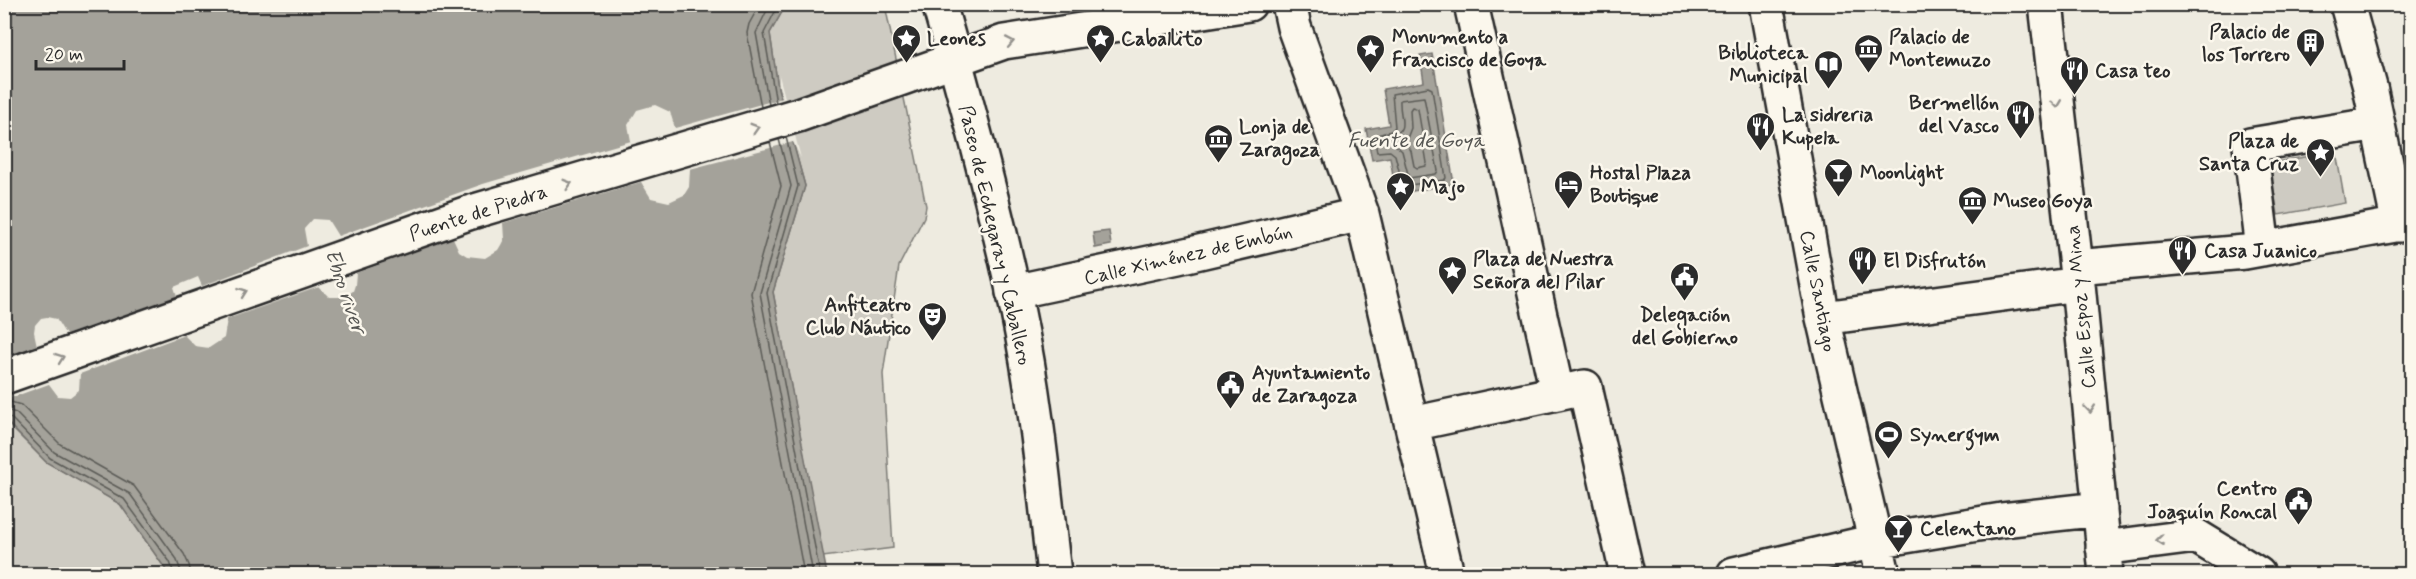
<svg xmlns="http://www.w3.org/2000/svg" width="2416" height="579" viewBox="0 0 2416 579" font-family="Mynerve,sans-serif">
<rect width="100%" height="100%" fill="#eeebe0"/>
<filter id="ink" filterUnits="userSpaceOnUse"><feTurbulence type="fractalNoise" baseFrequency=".0167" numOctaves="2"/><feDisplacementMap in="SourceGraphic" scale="12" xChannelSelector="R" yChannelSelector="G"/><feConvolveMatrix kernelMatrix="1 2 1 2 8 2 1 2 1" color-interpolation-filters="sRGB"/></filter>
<g filter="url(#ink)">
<path fill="#cecbc2" stroke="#7c7b76" stroke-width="1.5" d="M786,5H885L926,206L924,217L899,266L883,374L893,548L823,557L773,292L805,186L778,88L770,33Z
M2336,152L2345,203L2278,215L2269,163Z
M4,420L46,462L120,504L169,574H5Z"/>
<path fill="#a4a29a" stroke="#74726e" stroke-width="1.5" d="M5,5H786L770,33L778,88L805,186L773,292L827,574H169L120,504L46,462L5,420Z
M1432,54L1454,184L1396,194L1390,157L1372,160L1366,129L1389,125L1383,89L1424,82L1420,56Z
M1109,231L1111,245L1095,248L1093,233Z"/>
<path fill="#eeebe0" d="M779,75L801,158L793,142L690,169L689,187L684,195L669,202L651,198L641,182L503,223L504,239L501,245L498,250L485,258L467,256L459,251L453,238L356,273L355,285L353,291L344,297H329L319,287L227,319L224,338L209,348L195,346L184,335L80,374L79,390L70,397L58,396L49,384L5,400V357L37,346L34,332L35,325L41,318L47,317L56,319L66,335L177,296L174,287L198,277L202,286L307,246L304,229L313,219L328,220L338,236L483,184L631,141L628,125L637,110L655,105L670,112L675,128L783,98L779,86Z"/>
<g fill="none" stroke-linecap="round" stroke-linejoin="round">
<path stroke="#5b5b57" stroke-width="1.5" d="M760,4L749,24L747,33L761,107
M1428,87L1432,89L1446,178L1444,180L1403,186L1395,155L1390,151L1377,152L1374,136L1391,131L1395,127L1392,94Z
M1424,97L1438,171L1436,174L1409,178L1402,151L1390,140C1410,126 1399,121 1400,100Z
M776,103L764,33L779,4
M769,105L756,33L770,4
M1412,107L1418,109L1427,163L1426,166L1417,168L1414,166L1411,151L1406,141L1411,128L1410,110Z
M786,137L798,186L767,293L820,574
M779,139L791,186L760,293L813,574
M770,142L781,186L751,293L804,574
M4,400L21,405L60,444L134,486L184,554L189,565L191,574
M4,409L16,413L54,452L130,494L176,558L182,574
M4,416L11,418L50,458L124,499L170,562L174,574"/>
<defs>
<path id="minor" d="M1289,4L1294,27L1362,214L1447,574
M1471,4L1557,392
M1766,4L1823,318L1883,574
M2046,4L2078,284L2106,574
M2347,4L2370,87L2399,225
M2263,249L2250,145L2378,124
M2076,267L2245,252L2412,222
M1013,292L1178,257L1362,214
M1823,318L2078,284
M4,377L468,213L798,115L1004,42L1249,4
M1412,424L1585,387L1627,574
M2103,548L2196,536L2258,574
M1734,574L1875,541L2002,520L2100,509"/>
<path id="major" d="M939,4C968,106 996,209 1018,313C1036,399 1044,488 1054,574"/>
</defs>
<use href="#minor" stroke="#2b2b2b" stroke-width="38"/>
<use href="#major" stroke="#2b2b2b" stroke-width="38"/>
<use href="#minor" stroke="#fbf7ec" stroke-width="33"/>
<use href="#major" stroke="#fbf7ec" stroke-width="33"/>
</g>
<defs><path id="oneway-chevron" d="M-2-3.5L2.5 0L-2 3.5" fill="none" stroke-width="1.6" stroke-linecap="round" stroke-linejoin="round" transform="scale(1.5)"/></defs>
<g stroke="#93918c">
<use href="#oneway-chevron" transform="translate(1010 42) rotate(-11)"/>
<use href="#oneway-chevron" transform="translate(2057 104) rotate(83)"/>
<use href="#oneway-chevron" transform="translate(755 128) rotate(-17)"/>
<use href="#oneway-chevron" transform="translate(568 184) rotate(-17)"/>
<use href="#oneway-chevron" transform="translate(243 292) rotate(-20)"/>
<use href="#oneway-chevron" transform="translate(60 358) rotate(-20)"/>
<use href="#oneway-chevron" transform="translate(2090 409) rotate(84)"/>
<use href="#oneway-chevron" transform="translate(2160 540) rotate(173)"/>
</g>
</g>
<defs>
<symbol id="sight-pin" viewBox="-11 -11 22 30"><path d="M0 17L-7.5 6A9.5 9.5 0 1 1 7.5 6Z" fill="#2b2b2b" stroke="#fbf7ec"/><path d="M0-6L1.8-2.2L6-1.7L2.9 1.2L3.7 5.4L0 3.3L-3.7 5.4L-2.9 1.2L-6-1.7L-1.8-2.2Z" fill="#fff"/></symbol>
<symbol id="building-pin" viewBox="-11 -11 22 30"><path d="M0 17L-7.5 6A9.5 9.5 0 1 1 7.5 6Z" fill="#2b2b2b" stroke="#fbf7ec"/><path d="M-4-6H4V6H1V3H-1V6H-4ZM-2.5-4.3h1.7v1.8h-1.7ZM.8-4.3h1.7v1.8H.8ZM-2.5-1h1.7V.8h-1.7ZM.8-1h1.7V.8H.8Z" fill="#fff"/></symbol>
<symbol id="museum-pin" viewBox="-11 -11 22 30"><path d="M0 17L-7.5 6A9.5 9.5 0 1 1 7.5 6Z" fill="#2b2b2b" stroke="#fbf7ec"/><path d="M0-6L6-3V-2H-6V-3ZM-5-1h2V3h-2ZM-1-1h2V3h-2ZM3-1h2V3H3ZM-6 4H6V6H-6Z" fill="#fff"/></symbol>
<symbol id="library-pin" viewBox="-11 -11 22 30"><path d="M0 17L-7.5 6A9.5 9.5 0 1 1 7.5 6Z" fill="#2b2b2b" stroke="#fbf7ec"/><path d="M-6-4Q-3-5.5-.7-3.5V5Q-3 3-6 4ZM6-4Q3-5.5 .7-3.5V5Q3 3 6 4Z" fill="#fff"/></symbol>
<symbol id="restaurant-pin" viewBox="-11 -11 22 30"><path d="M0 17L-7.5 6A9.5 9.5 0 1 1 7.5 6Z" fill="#2b2b2b" stroke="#fbf7ec"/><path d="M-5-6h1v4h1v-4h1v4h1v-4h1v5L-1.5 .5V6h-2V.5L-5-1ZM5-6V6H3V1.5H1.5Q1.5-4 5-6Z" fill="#fff"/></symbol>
<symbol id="bar-pin" viewBox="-11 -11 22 30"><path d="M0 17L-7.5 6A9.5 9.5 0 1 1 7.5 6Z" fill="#2b2b2b" stroke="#fbf7ec"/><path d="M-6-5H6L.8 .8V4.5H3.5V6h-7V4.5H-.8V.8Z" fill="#fff"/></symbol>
<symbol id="hotel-pin" viewBox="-11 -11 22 30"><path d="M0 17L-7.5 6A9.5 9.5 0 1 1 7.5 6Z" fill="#2b2b2b" stroke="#fbf7ec"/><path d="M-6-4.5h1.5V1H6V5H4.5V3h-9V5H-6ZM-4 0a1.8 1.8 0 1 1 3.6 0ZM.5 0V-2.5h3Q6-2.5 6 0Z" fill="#fff"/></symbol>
<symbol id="civic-pin" viewBox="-11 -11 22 30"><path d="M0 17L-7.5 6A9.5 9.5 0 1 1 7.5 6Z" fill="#2b2b2b" stroke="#fbf7ec"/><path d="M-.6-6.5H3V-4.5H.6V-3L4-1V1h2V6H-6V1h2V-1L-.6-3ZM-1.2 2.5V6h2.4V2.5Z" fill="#fff"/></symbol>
<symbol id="theatre-pin" viewBox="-11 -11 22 30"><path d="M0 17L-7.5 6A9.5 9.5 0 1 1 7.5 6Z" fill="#2b2b2b" stroke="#fbf7ec"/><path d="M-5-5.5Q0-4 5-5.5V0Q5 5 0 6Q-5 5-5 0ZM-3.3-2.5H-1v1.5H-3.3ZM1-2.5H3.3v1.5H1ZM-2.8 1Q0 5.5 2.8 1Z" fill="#fff"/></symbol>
<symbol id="stadium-pin" viewBox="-11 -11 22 30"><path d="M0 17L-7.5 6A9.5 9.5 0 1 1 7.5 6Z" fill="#2b2b2b" stroke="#fbf7ec"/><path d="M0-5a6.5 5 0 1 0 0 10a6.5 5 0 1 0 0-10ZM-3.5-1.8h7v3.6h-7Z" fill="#fff"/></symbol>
</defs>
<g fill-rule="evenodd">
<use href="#sight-pin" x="890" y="22" width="33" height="45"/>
<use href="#sight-pin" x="1084" y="22" width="33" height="45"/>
<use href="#building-pin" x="2294" y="26" width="33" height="45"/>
<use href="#sight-pin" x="1354" y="32" width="33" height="45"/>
<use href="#museum-pin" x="1852" y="32" width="33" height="45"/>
<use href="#library-pin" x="1812" y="48" width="33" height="45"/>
<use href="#restaurant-pin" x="2058" y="54" width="33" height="45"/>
<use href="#restaurant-pin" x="2004" y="98" width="33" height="45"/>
<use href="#restaurant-pin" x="1744" y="110" width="33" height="45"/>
<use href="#museum-pin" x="1202" y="122" width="33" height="45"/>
<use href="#sight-pin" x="2304" y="136" width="33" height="45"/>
<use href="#bar-pin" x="1822" y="156" width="33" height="45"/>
<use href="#hotel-pin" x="1552" y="168" width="33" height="45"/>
<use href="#sight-pin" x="1384" y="170" width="33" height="45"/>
<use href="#museum-pin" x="1956" y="184" width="33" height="45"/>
<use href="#restaurant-pin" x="2166" y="234" width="33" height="45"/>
<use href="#restaurant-pin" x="1846" y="244" width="33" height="45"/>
<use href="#sight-pin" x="1436" y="254" width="33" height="45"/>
<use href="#civic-pin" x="1668" y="260" width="33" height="45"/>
<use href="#theatre-pin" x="916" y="300" width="33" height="45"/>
<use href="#civic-pin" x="1214" y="368" width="33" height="45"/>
<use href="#stadium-pin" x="1872" y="418" width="33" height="45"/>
<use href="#civic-pin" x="2282" y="484" width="33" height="45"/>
<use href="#bar-pin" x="1882" y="512" width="33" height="45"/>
</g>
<g text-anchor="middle" stroke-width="5" stroke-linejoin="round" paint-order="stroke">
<g font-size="20" font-weight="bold" fill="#2b2b2b" stroke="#fbf7ec" text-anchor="start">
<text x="2290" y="38" text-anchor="end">Palacio de<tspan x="2290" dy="23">los Torrero</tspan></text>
<text x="1392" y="43">Monumento a<tspan x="1392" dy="23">Francisco de Goya</tspan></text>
<text x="1889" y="43">Palacio de<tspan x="1889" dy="23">Montemuzo</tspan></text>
<text x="927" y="45">Leones</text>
<text x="1121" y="45">Caballito</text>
<text x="1808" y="59" text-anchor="end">Biblioteca<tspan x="1808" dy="23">Municipal</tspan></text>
<text x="2095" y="77">Casa teo</text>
<text x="1999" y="109" text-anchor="end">Bermellón<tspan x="1999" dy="23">del Vasco</tspan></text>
<text x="1782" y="121">La sidreria<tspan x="1782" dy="23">Kupela</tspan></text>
<text x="1239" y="133">Lonja de<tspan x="1239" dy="23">Zaragoza</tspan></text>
<text x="2299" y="147" text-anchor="end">Plaza de<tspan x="2299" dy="23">Santa Cruz</tspan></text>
<text x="1590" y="179">Hostal Plaza<tspan x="1590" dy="23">Boutique</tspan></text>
<text x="1860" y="179">Moonlight</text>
<text x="1421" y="193">Majo</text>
<text x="1993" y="207">Museo Goya</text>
<text x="2204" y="257">Casa Juanico</text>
<text x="1473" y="265">Plaza de Nuestra<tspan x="1473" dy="23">Señora del Pilar</tspan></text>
<text x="1883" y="267">El Disfrutón</text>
<text x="911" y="311" text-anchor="end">Anfiteatro<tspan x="911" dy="23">Club Náutico</tspan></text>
<text x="1685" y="321" text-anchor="middle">Delegación<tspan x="1685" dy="23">del Gobierno</tspan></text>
<text x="1252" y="379">Ayuntamiento<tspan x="1252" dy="23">de Zaragoza</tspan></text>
<text x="1910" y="441">Synergym</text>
<text x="2277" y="495" text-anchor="end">Centro<tspan x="2277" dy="23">Joaquín Roncal</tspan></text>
<text x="1920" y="535">Celentano</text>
</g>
<g font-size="20" fill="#2b2b2b" stroke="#fbf7ec">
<text transform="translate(478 212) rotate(-18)" y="7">Puente de Piedra</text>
<text transform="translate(996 235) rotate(77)" y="7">Paseo de Echegaray y Caballero</text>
<text transform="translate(1188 254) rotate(-13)" y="7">Calle Ximénez de Embún</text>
<text transform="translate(1819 291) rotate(79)" y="7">Calle Santiago</text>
<text transform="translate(2080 307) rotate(-96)" y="7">Calle Espoz y Mina</text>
</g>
<g font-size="21" font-style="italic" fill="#555552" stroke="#fbf7ec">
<text x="1416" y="147">Fuente de Goya</text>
<text transform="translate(346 291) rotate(71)" y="7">Ebro river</text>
</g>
</g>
<rect width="2416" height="579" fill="none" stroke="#fbf7ec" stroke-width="24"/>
<rect x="12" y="12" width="2392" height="555" fill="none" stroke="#2b2b2b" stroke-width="2" filter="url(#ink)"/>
<path d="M36 60v9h88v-9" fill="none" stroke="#2b2b2b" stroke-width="3"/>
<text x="45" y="60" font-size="18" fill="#2b2b2b" stroke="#fbf7ec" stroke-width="4.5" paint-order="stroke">20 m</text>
</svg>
